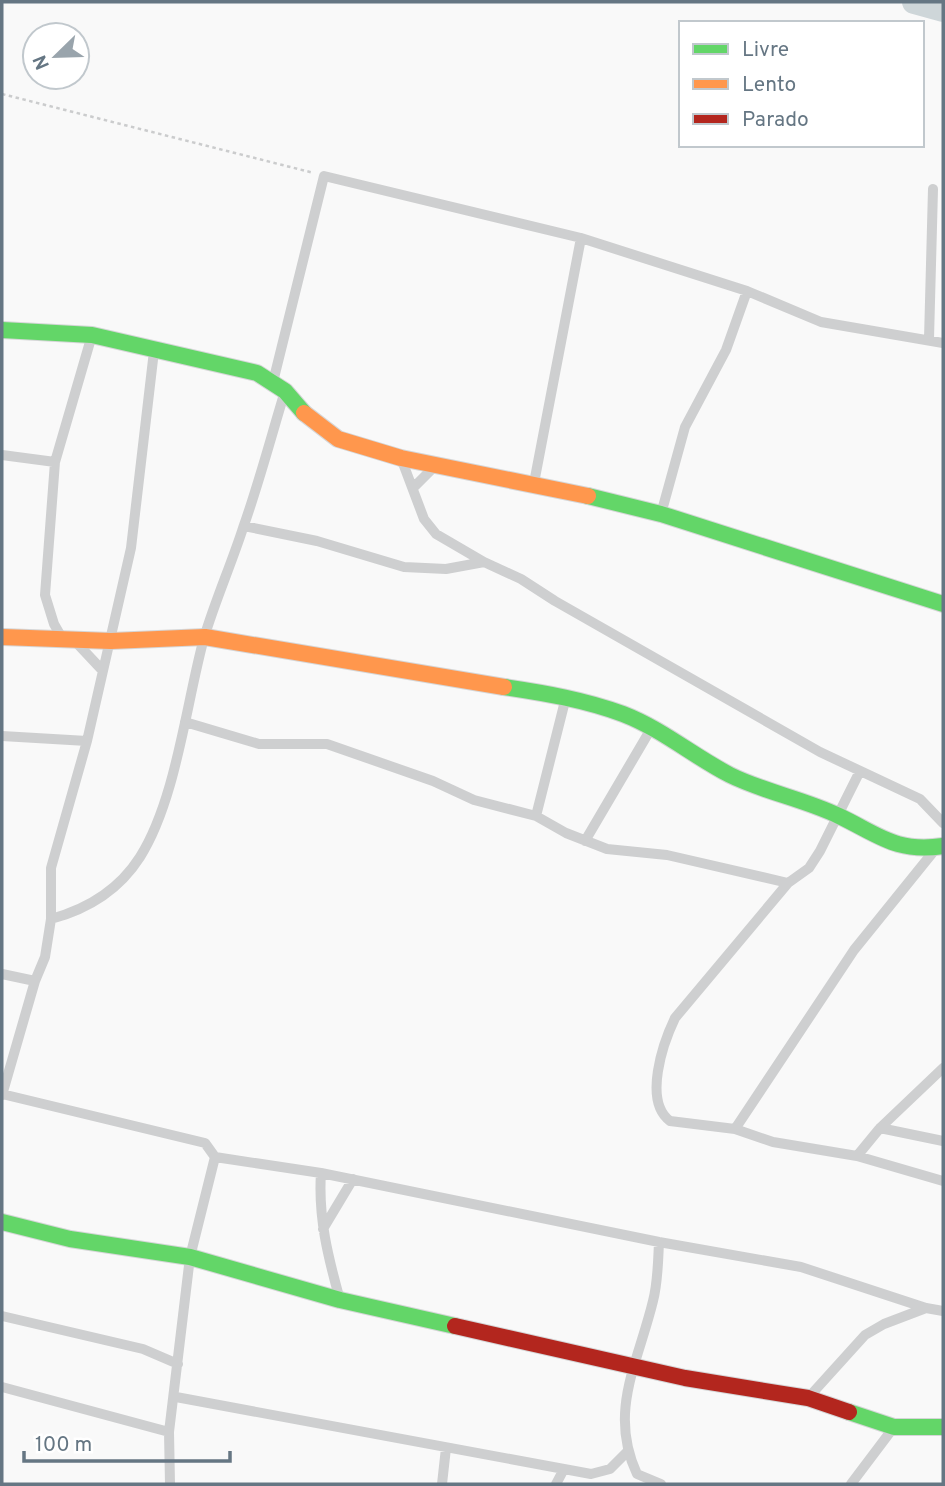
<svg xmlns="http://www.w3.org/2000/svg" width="945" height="1486" viewBox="0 0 945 1486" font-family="Overpass,sans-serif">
<rect width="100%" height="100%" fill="#f9f9f9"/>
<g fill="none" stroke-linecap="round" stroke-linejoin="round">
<path stroke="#ced6d9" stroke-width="24" d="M914,2L943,10"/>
<defs>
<path id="fast" d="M2,330L92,335L257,373L285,391L304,413
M588,496L661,514L943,604
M504,687C545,693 585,700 623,714C662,729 693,756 730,775C764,792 804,799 839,816C879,835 896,853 943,846
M2,1222L70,1239L190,1257L340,1300L455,1326
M849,1412L894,1427H943"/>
<path id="slow" d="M304,413L338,439L401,458L588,496
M2,637L111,641L205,637L504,687"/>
<path id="jam" d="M455,1326L685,1378L808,1398L849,1412"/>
</defs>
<use href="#fast" stroke="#d5d6d7" stroke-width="18"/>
<use href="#slow" stroke="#d5d6d7" stroke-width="18"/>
<use href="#jam" stroke="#d5d6d7" stroke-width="18"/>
<path stroke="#cbcccd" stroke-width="2.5" stroke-dasharray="3.5 3.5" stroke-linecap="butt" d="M2,94L314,173"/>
<path stroke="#cecfd0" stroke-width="10" d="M929,339L933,189
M273,382L324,176L581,238L747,291L821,322L943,343
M2,455L55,462
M401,458L424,519L436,534L484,562L521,579L555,601L820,752L920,799L943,823
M534,483L581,238
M415,486L437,464
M661,514L685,427L726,350L747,291
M244,526L317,541L404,567L446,569L484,562
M62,638L54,624L45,595L55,462L92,335
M73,639L103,671
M185,722L259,744H327L433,781L474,800L536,816L566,833L607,849L667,855L788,883
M2,736L87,741
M859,773L820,851L809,868L788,883L675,1018C663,1043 643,1101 670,1121L735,1129L773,1142L857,1156L943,1181
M536,816L566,697
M585,841L652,727
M51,919C88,909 119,890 140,857C176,800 186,704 204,638C215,601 231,565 243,528C259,483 271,437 285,391
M2,974L35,981
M2,1094L205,1143L215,1157L190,1257L169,1432L170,1484
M2,1095L35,981L45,957L51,919V868L87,741L131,548L154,351
M880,1128L943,1141
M735,1129L854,950L938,846
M857,1156L880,1128L943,1068
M215,1157L321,1173L659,1242L801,1267L926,1308L943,1311
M321,1173C318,1217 328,1257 340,1300
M323,1229L353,1179
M659,1242C658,1262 658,1282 653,1301C638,1363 608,1412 637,1474L661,1484
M2,1316L143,1349L178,1364
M2,1387L169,1432
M176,1397L591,1474L610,1469L627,1452
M808,1398L865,1335L884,1324L926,1308
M442,1484L446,1448
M556,1484L564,1469
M851,1484L894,1427"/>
<use href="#fast" stroke="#63d668" stroke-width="16"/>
<use href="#slow" stroke="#ff974d" stroke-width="16"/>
<use href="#jam" stroke="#b3261e" stroke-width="16"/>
</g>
<rect width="945" height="1486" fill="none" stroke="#657683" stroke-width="7"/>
<rect x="679" y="21" width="245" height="126" fill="#ffffff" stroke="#c1c8cd" stroke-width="2"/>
<rect x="693" y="44" width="35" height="10" fill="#63d668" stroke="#c1c8cd" stroke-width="2"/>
<text x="742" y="56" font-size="21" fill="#657683">Livre</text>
<rect x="693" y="79" width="35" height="10" fill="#ff974d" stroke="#c1c8cd" stroke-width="2"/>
<text x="742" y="91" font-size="21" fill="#657683">Lento</text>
<rect x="693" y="114" width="35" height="10" fill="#b3261e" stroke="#c1c8cd" stroke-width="2"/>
<text x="742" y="126" font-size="21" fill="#657683">Parado</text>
<g transform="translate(56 56) rotate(247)"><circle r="33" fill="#ffffff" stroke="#c1c8cd" stroke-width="2"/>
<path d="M0-5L12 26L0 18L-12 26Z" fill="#99a4ac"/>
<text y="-10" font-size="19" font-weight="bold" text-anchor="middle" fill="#657683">N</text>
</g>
<path d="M24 1451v10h206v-10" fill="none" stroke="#657683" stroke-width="3.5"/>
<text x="35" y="1451" font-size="21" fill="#657683" stroke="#ffffff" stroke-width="5" paint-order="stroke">100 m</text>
</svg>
